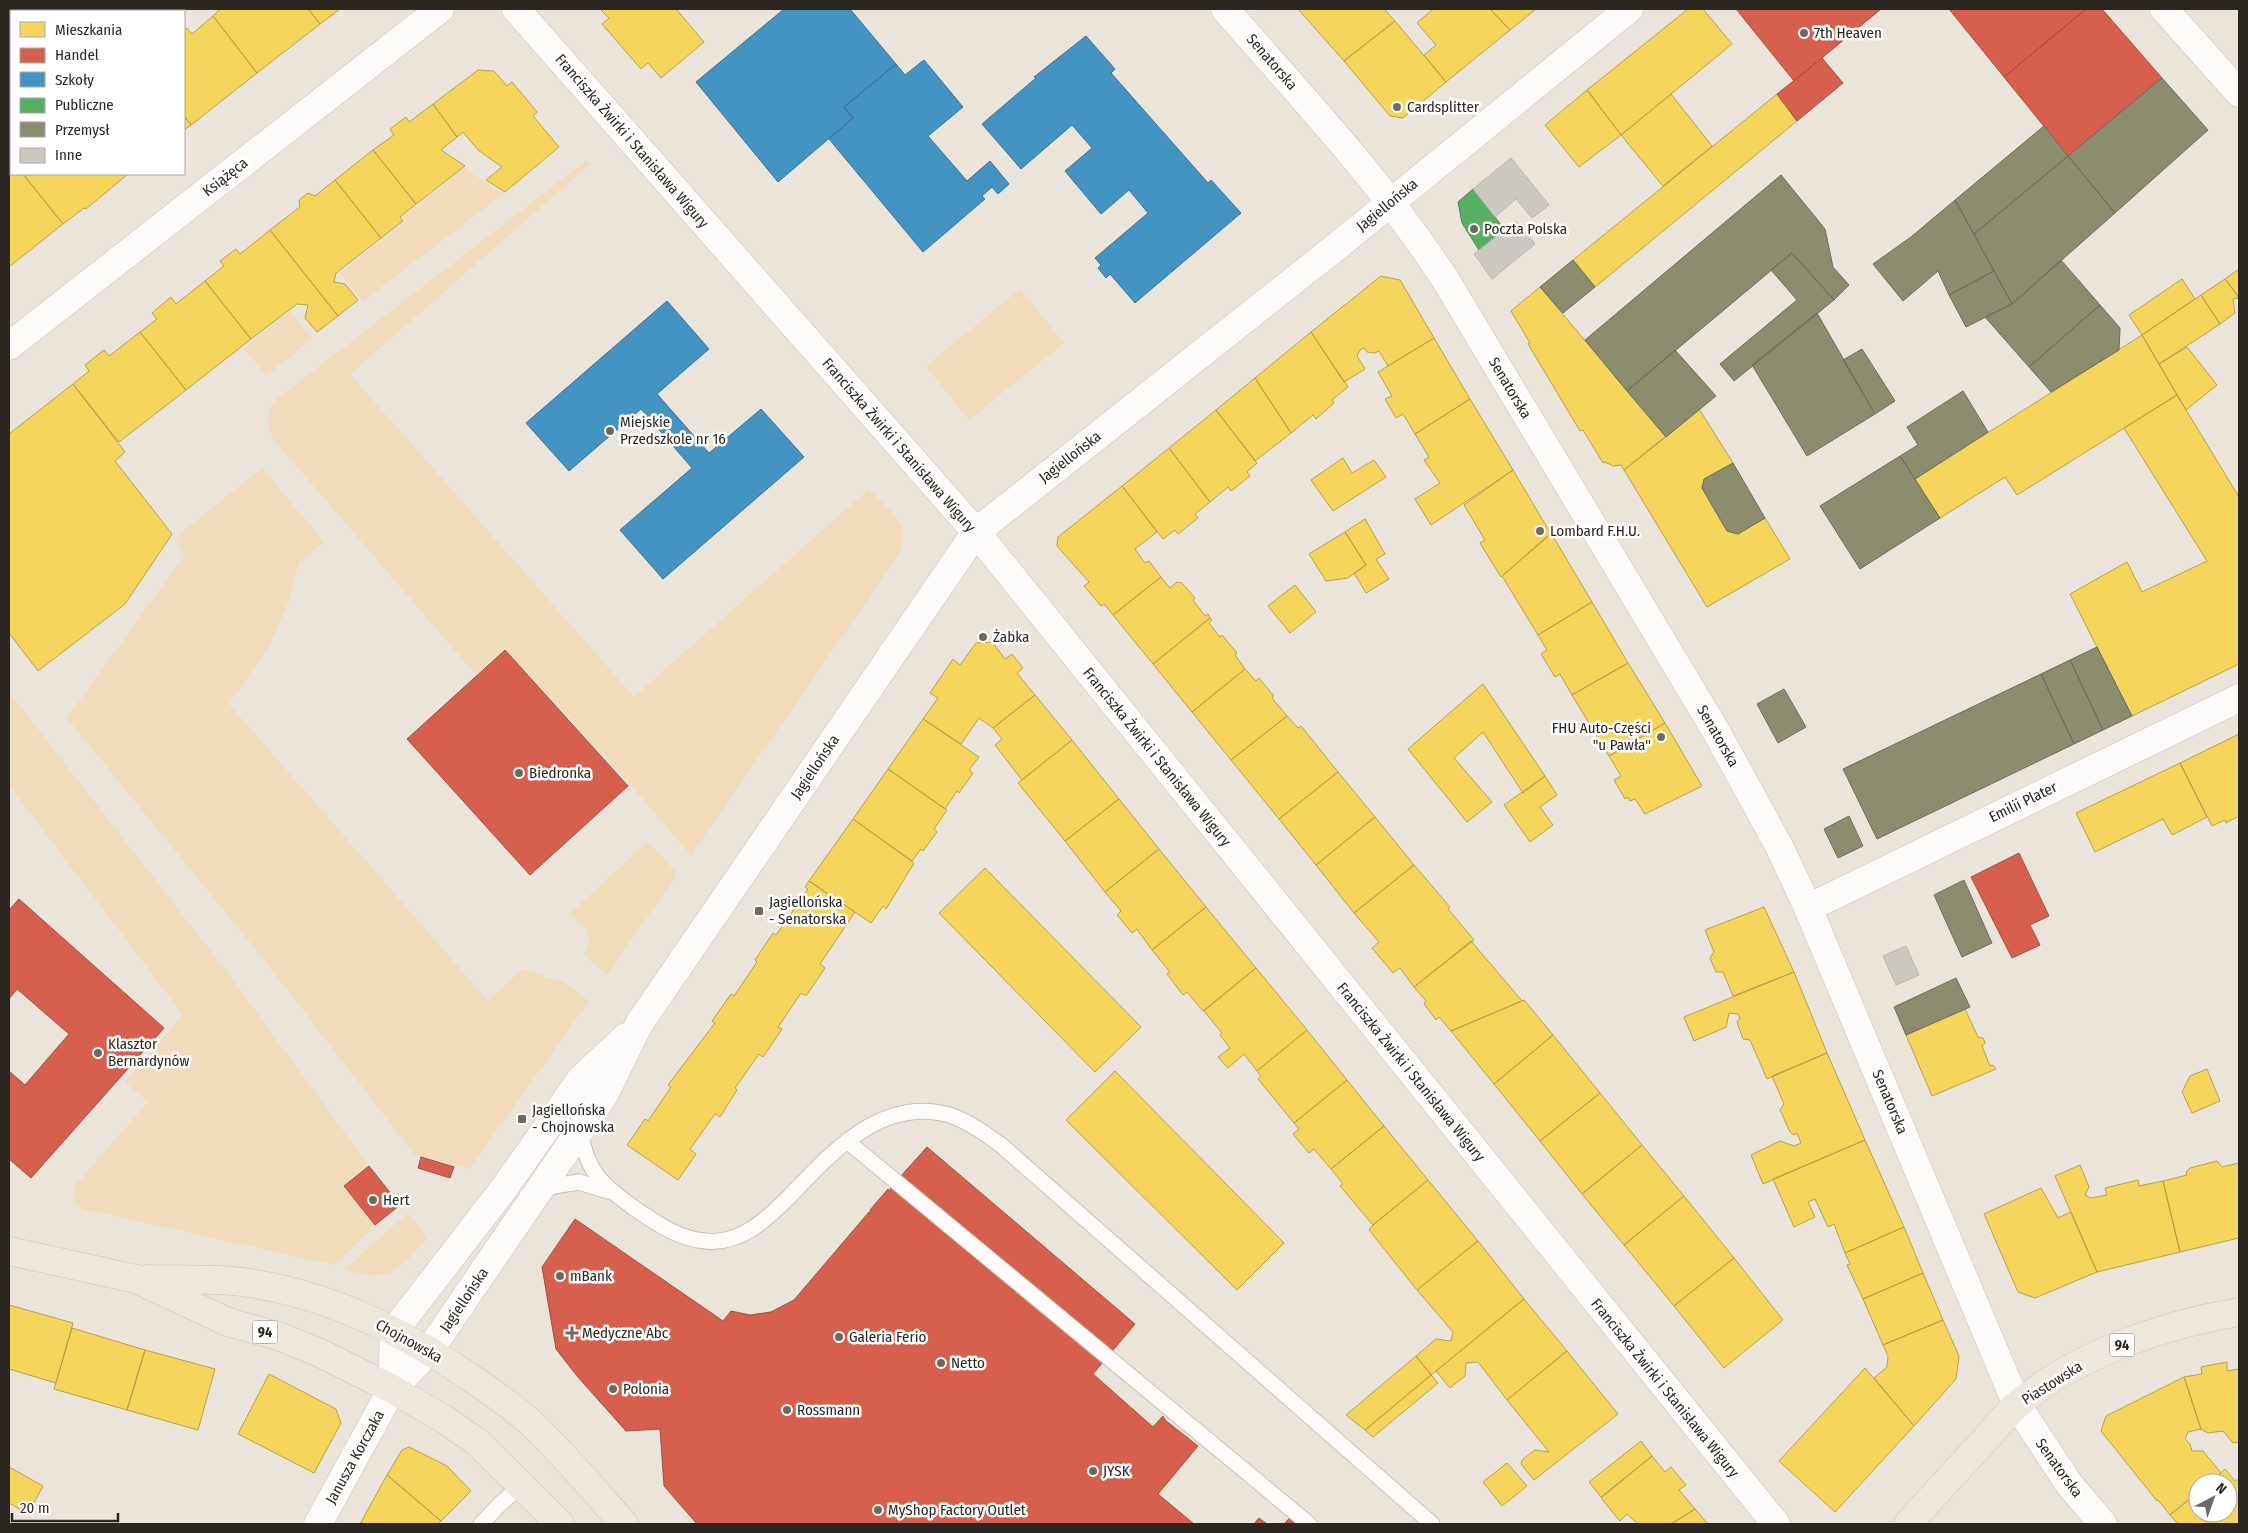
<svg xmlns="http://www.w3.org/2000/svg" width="2248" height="1533" viewBox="0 0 2248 1533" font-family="'Fira Sans Condensed',sans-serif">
<rect width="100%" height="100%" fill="#eae4da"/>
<path fill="#f1dbba" d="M586,161L589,165L350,374L634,697L869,489C888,509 914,526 898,556L691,855L630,784L505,648L475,674L275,441C266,427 265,412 277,399Z
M464,168L503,194L363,301L340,273L405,222L403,217Z
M1020,289L1064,343L969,420L926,366Z
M290,311L312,339L266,376L244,348Z
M262,468L324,542L299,562L290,598L270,644L229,704L488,1001L523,969L565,983L589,1001L469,1169L414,1154L262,957L67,718L185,555L175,538Z
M9,692L224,968L369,1166L344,1186L375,1225L334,1265L83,1209L76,1203L72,1196L75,1186L148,1102L125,1082L183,1015L9,785Z
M648,842L676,872L675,877L607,975L584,955L590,941L585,928L570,913Z
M408,1213L427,1238C398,1272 391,1282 344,1270Z"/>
<path fill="#f6d55c" stroke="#b9a04a" d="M220,9H308L320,24L257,73L213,16Z
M308,9H340L320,24Z
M600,9H676L704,42L661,78L648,63L641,69L602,24L609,18Z
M1298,9H1384L1395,21L1344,61Z
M1433,9H1490L1510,30L1446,82L1424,55L1436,45L1417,23Z
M1490,9H1536L1510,30Z
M1688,9H1703L1732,44L1621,135L1587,90Z
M213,16L257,73L191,125L184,116V31L187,28L192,34Z
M1395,21L1446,82L1403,118L1390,116L1344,61Z
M478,70L494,71L507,86L512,82L537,112L533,116L559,147L505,192L486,180L502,167L478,150L463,132L457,137L433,104Z
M1587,90L1621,135L1579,167L1545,125Z
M1671,94L1712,146L1663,186L1621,135Z
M1777,94L1797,121L1595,287L1573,260Z
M433,104L457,137L441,150L465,166L416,204L373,150L394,135L390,129L406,117L409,122Z
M184,116L191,125L184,130Z
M373,150L416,204L400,217L403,221L381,238L335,180Z
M11,174H23L63,224L9,267V176Z
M23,174H128L86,209L84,208L63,224Z
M335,180L381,238L336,273L334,282L345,284L358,300L338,316L270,230L300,207L299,200L308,193L315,196Z
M270,230L338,316L317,332L305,318L308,305L297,304L251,339L205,281L224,266L220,261L236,249L240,254Z
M2239,269V297L2225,279Z
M1381,276L1400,280L1434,338L1388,366L1379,351L1375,353L1367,352L1364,348L1360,350L1357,356L1365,369L1344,382L1311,332Z
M2182,279L2195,299L2142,335L2129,315Z
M2225,279L2239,298L2233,299L2235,313L2220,324L2201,295Z
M205,281L251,339L186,390L140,332L157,319L152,313L171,297L176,304Z
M1540,287L1666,437L1624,470L1621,465L1613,466L1605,462L1603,463L1583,430L1580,431L1528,344L1530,343L1511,311Z
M2201,295L2220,324L2159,364L2142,335Z
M140,332L186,390L119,442L73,384L89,371L85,365L104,350L109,356Z
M1311,332L1348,387L1332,400L1334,403L1316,419L1313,415L1291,433L1255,378Z
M2142,335L2177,395L2017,495L2005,477L1940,518L1915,479Z
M1434,338L1470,399L1415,434L1403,414L1396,418L1385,399L1392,396L1378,372Z
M2187,347L2217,385L2186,410L2159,364Z
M1255,378L1291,433L1255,461L1216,410Z
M73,384L125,452L115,461L172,534L125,604L38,671L9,633V434Z
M2177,395L2239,497V664L2132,716L2070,594L2127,562L2142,592L2207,561L2124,428Z
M1470,399L1513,470L1431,525L1415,499L1440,483L1424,460L1429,457L1415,434Z
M1699,409L1733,463L1704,479L1702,488L1727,531L1738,534L1765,518L1790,559L1707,607L1624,470Z
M1216,410L1257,463L1247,472L1250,476L1231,491L1228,487L1210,502L1169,448Z
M1169,448L1210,502L1195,514L1198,518L1178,534L1175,530L1163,539L1122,486Z
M1343,458L1352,473L1374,460L1386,477L1333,511L1311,480Z
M1513,470L1551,534L1501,577L1480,543L1485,540L1464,505Z
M1122,486L1157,532L1135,549L1145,563L1149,561L1161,577L1113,615L1104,604L1101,606L1084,586L1089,582L1057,546L1058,537Z
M1365,519L1385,554L1376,559L1389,579L1366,593L1354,573L1366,565L1345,532Z
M1345,532L1366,565L1348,578L1326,581L1309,554Z
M1551,533L1592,602L1538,635L1502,576Z
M1161,577L1170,588L1177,582L1182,583L1195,598L1193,600L1205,616L1208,614L1210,618L1153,664L1113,615Z
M1295,585L1316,612L1290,633L1268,606Z
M1592,602L1628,663L1572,695L1560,674L1555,677L1541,654L1547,650L1538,635Z
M1210,618L1212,620L1209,623L1220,637L1222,635L1237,653L1235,655L1245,669L1192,712L1153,664Z
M992,642L1005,659L1012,654L1023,668L1017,673L1035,695L993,728L979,718L961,744L923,719L938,698L930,693L953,659L960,665L976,643Z
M1628,663L1665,723L1609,756L1572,695Z
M1245,669L1256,681L1259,678L1274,696L1272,698L1287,716L1231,760L1192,712Z
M1483,684L1545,776L1523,793L1483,732L1454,758L1492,802L1467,822L1408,749Z
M1035,695L1072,740L1022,780L995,745L1002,739L993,728Z
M1287,716L1298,728L1301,726L1338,772L1279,819L1231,760Z
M923,719L979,757L969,770L973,773L959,793L957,791L945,809L888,769Z
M1665,723L1702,786L1645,814L1635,799L1630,801L1628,797L1625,799L1614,780L1621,776L1609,756Z
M2239,734V816L2226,823L2225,820L2212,826L2180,763Z
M1072,740L1119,799L1065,841L1018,783Z
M2180,763L2207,817L2172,835L2163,819L2095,852L2076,813Z
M888,769L947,810L934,829L937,832L923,851L921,849L912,861L853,819Z
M1338,772L1375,817L1316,865L1279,819Z
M1545,776L1557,795L1540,807L1553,825L1530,842L1504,805Z
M1119,799L1159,849L1105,892L1065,841Z
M1375,817L1414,865L1354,913L1316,865Z
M853,819L914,863L886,909L883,906L871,923L809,881Z
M1159,849L1206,907L1152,950L1137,929L1132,933L1117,915L1121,911L1105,892Z
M1414,865L1450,907L1448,909L1474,940L1414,987L1400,968L1393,973L1372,948L1379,942L1354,913Z
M985,868L1141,1027L1095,1072L939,913Z
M809,881L855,912L820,964L825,968L806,996L801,993L778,1027L782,1029L763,1057L759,1054L735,1088L737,1090L720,1117L715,1114L690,1149L696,1154L678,1180L627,1145L645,1119L648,1121L671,1087L668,1085L715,1023L712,1021L731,994L734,996L757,962L755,960L773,933L776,935L808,889L805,887Z
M1206,907L1256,968L1203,1011L1187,992L1183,995L1167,974L1170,972L1152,950Z
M1764,907L1794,972L1733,996L1723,972H1716L1710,958L1714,952L1705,930Z
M1471,941L1522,1001L1451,1031L1439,1017L1436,1020L1424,1004L1426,1001L1414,987Z
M1256,968L1307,1030L1257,1071L1244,1054L1228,1068L1218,1057L1230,1048L1220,1035L1222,1033L1204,1011Z
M1794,972L1827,1053L1767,1079L1750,1040L1743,1039L1737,1022L1740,1018L1738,1014L1729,1013L1726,1027L1694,1041L1684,1017Z
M1524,1000L1553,1035L1494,1084L1451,1031Z
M1965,1009L1978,1037L1983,1038L1985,1043L1982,1046L1990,1066L1993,1065L1996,1069L1932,1096L1906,1035Z
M1307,1030L1347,1080L1294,1123L1258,1079L1261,1076L1257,1071Z
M1553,1035L1600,1093L1540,1141L1494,1084Z
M1827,1053L1865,1140L1763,1184L1751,1155L1780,1141L1794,1146L1801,1143L1797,1133L1794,1135L1790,1132L1780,1110L1784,1104L1772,1076Z
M2207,1069L2220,1101L2192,1113L2182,1092L2190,1076Z
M1115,1071L1284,1243L1237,1290L1066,1120Z
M1347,1080L1384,1126L1331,1169L1314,1149L1309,1153L1293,1134L1299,1129L1294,1123Z
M1600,1093L1642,1145L1582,1194L1540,1141Z
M1384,1126L1428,1180L1373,1225L1340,1186L1343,1184L1331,1169Z
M1865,1140L1904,1227L1845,1253L1834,1224L1828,1227L1815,1199L1808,1202L1815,1217L1794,1227L1773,1179Z
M1642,1145L1684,1196L1624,1245L1582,1194Z
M2217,1161L2222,1167L2239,1163V1238L2180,1252L2163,1181L2187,1175L2186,1172L2190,1168Z
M2080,1165L2089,1187L2085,1195L2091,1198L2107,1195L2105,1188L2138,1180L2139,1186L2163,1181L2180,1252L2097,1272L2055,1176Z
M1428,1180L1478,1241L1417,1290L1369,1230L1373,1225Z
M2041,1188L2058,1218L2071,1212L2097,1272L2035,1298L2018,1292L1984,1214Z
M1684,1196L1734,1258L1674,1306L1624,1245Z
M1904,1227L1923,1273L1863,1299L1847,1265L1850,1264L1845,1253Z
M1478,1241L1524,1299L1431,1375L1416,1356L1436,1339L1451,1341L1453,1332L1417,1290Z
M1734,1258L1783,1320L1724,1368L1674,1306Z
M1923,1273L1943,1320L1883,1345L1863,1299Z
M1524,1299L1567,1351L1507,1400L1478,1362L1466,1363L1465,1376L1450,1388L1436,1371Z
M9,1305L73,1323L56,1383L9,1369Z
M1943,1320L1959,1356L1956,1379L1914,1426L1874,1378L1887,1367L1888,1356L1883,1345Z
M72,1328L145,1350L127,1410L54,1389Z
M145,1350L215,1369L198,1430L127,1410Z
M1567,1351L1618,1414L1534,1480L1521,1464L1522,1460L1535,1450L1549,1452L1507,1400Z
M1416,1356L1431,1375L1365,1430L1346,1415Z
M2227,1362V1371L2239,1369V1442L2233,1443L2223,1431L2208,1433L2201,1429L2184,1377L2202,1374L2201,1367Z
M1865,1368L1914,1426L1835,1512L1779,1461Z
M269,1374L336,1409L341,1423L314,1473L238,1434Z
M1431,1375L1438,1383L1373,1437L1365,1430Z
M2184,1377L2201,1429L2188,1432L2185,1439L2190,1444L2192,1451H2203L2221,1473L2209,1483H2198V1492L2170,1515L2158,1500L2157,1501L2101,1431L2106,1416Z
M1641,1441L1652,1456L1601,1497L1589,1482Z
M409,1447L447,1466L471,1491L441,1521L387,1475L402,1450Z
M1652,1456L1665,1472L1671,1467L1686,1485L1679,1490L1695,1509L1671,1524H1638L1627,1514L1620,1521L1601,1498Z
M1507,1463L1527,1486L1502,1506L1483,1482Z
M9,1467L43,1486L28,1514L9,1503Z
M2225,1469L2235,1481L2239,1479V1524H2178L2170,1515L2198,1492V1513H2228V1483H2209Z
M387,1475L441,1521L438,1524H360Z
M1695,1509L1708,1524H1671Z"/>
<path fill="#d6604d" stroke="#a34f40" d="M1736,9H1881L1794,81Z
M1949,9H2086L2004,77Z
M2086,9H2102L2162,78L2068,156L2004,77Z
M1822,58L1843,83L1797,121L1777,94Z
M505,650L628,786L530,875L407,739Z
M2019,853L2049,916L2030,925L2040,945L2012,958L1971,877Z
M19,899L164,1028L31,1178L9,1159V1071L25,1085L69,1034L17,989L9,999V910Z
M927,1147L1135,1324L1093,1374L1153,1427L1163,1416L1165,1420L1198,1446L1158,1494L1194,1524H697L664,1486L660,1429L626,1431L577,1376L556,1349L542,1267L575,1219L723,1321L731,1311L750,1315L771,1312L794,1300L869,1212L870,1214V1210L888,1189L890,1191L891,1187Z
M421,1157L454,1167L450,1178L418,1168Z
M369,1166L400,1205L375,1225L344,1186Z
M1296,1511L1313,1524H1284Z
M1259,1518L1267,1524H1254Z"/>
<path fill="#4393c3" stroke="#3c7292" d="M784,9H850L896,64L844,107L853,118L778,182L696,82Z
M1086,36L1115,69L1111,73L1208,183L1211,180L1241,213L1135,303L1110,274L1106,278L1098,268L1101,265L1095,258L1148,213L1129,190L1101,214L1065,171L1092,148L1072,125L1021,169L982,124L1036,78L1034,77Z
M924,60L963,107L928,136L967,181L990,161L1009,184L998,194L992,187L982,196L985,199L923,252L829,139L853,118L844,107L896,64L905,75Z
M667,301L709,349L657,394L709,453L761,409L804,457L663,579L620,530L692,468L641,409L569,471L526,423Z"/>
<path fill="#5aae61" stroke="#4c854e" d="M1473,189L1505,230L1479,250L1462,223L1458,202Z"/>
<path fill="#8c8c6e" stroke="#6f6d57" d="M2162,78L2208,130L2115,213L2068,156Z
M2044,126L2068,156L1974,234L1955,200Z
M2068,156L2115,213L2012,304L1974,234Z
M1781,175L1825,229L1833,267L1849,285L1834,300L1792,253L1627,391L1585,340Z
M1955,200L1994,271L1949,295L1938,271L1903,301L1873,264L1911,237Z
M1792,253L1834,300L1734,381L1720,364L1797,300L1771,270Z
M1573,260L1595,287L1563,313L1540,287Z
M2061,260L2100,305L2029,367L1985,317L2012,304Z
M1994,271L2012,304L1966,327L1949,295Z
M2100,305L2120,328L2119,350L2051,392L2029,367Z
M1817,313L1875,414L1807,456L1752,365Z
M1862,349L1895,401L1875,414L1843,360Z
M1675,350L1716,396L1666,437L1627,391Z
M1963,391L1988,432L1915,479L1900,456L1918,445L1907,427Z
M1900,456L1940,518L1860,569L1820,506Z
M1733,463L1765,518L1738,534L1727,531L1702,488L1704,479Z
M2097,647L2132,716L2103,730L2070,660Z
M2070,660L2103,730L2074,744L2041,674Z
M2041,674L2074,744L1877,839L1843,769Z
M1784,689L1806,727L1778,743L1757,704Z
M1849,816L1863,846L1838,858L1824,829Z
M1964,880L1992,943L1962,957L1934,895Z
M1956,978L1970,1007L1906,1035L1894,1007Z"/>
<path fill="#cdc8c0" stroke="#bbb6af" d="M1511,158L1549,205L1532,218L1516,199L1495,217L1473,189Z
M1516,221L1535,244L1492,279L1474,254Z
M1906,946L1919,975L1896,985L1883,956Z"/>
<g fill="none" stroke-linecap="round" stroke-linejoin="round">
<defs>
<path id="service" d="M580,1130C586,1172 604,1187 637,1210C658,1224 679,1239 705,1241C740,1245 766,1220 789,1197C829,1155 877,1101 941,1113C963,1117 983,1132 1001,1145L1432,1524
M847,1141L1309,1524
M541,1188L579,1182L608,1191
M481,1524L500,1504L522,1485"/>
<path id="minor" d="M516,9L976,532L1776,1524
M2164,9L2239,93
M9,346L440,9
M1808,908L2239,698
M392,1389L394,1331L505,1187L581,1079L626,1037
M2017,1405L2069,1484L2103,1524
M318,1524L392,1389L429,1351L604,1095L639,1024L976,532L1336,247L1629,9"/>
<path id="tertiary" d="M1225,9C1301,96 1381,181 1445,279L1717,733L1780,848L1808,908L2017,1405"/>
<path id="primary" d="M9,1251L136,1279L228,1322L281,1337L320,1353L392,1389L444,1419L477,1442L560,1524
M147,1279C178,1280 211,1278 242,1282C328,1293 404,1332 474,1380C493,1393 512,1406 529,1421C563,1453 593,1489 624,1524
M1908,1524C1932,1497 1957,1470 1982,1443C1994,1430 2005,1415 2018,1404C2075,1355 2165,1324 2239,1312"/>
</defs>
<use href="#service" stroke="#c6c0b9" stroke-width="17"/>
<use href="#minor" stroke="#c6c0b9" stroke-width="29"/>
<use href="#tertiary" stroke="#c6c0b9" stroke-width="29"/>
<use href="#primary" stroke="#c5c2bd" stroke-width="29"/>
<use href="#service" stroke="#fcfbf9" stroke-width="15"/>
<use href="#minor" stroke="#fcfbf9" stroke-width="28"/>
<use href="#tertiary" stroke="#fcfbf9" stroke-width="28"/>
<use href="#primary" stroke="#ede7dd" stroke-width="28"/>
</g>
<g fill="#6e6861" stroke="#fff" stroke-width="2">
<circle cx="1804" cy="33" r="5"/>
<circle cx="1397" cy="107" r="5"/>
<circle cx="1474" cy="229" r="5"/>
<circle cx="610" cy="431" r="5"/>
<circle cx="1540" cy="531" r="5"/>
<circle cx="983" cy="637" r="5"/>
<circle cx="1661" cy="737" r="5"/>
<circle cx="519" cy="773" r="5"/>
<rect x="754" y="906" width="10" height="10" rx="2.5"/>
<circle cx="98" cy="1053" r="5"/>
<rect x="517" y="1114" width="10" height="10" rx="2.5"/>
<circle cx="373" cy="1200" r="5"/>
<circle cx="560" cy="1276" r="5"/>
<path d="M569.5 1325.5h5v5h5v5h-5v5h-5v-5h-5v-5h5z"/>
<circle cx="839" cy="1337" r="5"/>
<circle cx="941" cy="1363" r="5"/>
<circle cx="613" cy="1389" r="5"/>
<circle cx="787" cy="1410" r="5"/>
<circle cx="1093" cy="1471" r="5"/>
<circle cx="878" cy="1510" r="5"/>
</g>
<g text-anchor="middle" stroke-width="5" stroke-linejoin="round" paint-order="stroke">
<g fill="#fff" stroke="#6b6763" stroke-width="1">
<rect x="252.5" y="1320.5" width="25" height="23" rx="4"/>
<rect x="2109.5" y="1333.5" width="25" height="23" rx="4"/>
</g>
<g font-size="14" font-weight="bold" fill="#2b2620">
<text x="265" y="1337">94</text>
<text x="2122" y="1350">94</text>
</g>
<g font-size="15" fill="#2b2620" stroke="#fff" text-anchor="start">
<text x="1814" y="38">7th Heaven</text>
<text x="1407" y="112">Cardsplitter</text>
<text x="1484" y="234">Poczta Polska</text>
<text x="620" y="427">Miejskie<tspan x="620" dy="17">Przedszkole nr 16</tspan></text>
<text x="1550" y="536">Lombard F.H.U.</text>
<text x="993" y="642">Żabka</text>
<text x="1651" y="733" text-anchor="end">FHU Auto-Części<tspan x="1651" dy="17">"u Pawła"</tspan></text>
<text x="529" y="778">Biedronka</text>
<text x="769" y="907">Jagiellońska<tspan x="769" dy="17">- Senatorska</tspan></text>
<text x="108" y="1049">Klasztor<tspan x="108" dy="17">Bernardynów</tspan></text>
<text x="532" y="1115">Jagiellońska<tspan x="532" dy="17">- Chojnowska</tspan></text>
<text x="383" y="1205">Hert</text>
<text x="570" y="1281">mBank</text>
<text x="582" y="1338">Medyczne Abc</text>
<text x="849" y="1342">Galeria Ferio</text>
<text x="951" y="1368">Netto</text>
<text x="623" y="1394">Polonia</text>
<text x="797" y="1415">Rossmann</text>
<text x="1103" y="1476">JYSK</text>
<text x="888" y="1515">MyShop Factory Outlet</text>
</g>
<g font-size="15" fill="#2b2620" stroke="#fff">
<text transform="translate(1272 62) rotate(49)" y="5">Senatorska</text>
<text transform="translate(632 141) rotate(49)" y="5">Franciszka Żwirki i Stanisława Wigury</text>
<text transform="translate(225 177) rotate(-38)" y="5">Książęca</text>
<text transform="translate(1387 205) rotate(-39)" y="5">Jagiellońska</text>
<text transform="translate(1510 388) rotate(59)" y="5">Senatorska</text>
<text transform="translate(899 445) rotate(49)" y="5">Franciszka Żwirki i Stanisława Wigury</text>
<text transform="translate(1070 457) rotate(-38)" y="5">Jagiellońska</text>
<text transform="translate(1718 736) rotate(60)" y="5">Senatorska</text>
<text transform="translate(1157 757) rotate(51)" y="5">Franciszka Żwirki i Stanisława Wigury</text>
<text transform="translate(815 767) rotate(-56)" y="5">Jagiellońska</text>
<text transform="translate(2023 802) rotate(-26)" y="5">Emilii Plater</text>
<text transform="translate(1411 1072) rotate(51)" y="5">Franciszka Żwirki i Stanisława Wigury</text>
<text transform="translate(1890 1102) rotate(67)" y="5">Senatorska</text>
<text transform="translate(464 1300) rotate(-56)" y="5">Jagiellońska</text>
<text transform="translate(409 1341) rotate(29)" y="5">Chojnowska</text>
<text transform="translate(2052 1383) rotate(-32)" y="5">Piastowska</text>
<text transform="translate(1665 1388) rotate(51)" y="5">Franciszka Żwirki i Stanisława Wigury</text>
<text transform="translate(355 1457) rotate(-61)" y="5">Janusza Korczaka</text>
<text transform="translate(2059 1468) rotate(54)" y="5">Senatorska</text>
</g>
</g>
<rect width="2248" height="1533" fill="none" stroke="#2b2620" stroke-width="20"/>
<rect x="10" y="10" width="175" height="165" fill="#ffffff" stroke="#aaa8a6"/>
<rect x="20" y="22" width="25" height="15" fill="#f6d55c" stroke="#aaa8a6"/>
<text x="55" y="35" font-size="15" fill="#2b2620">Mieszkania</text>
<rect x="20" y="48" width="25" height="15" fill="#d6604d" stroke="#aaa8a6"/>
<text x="55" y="60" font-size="15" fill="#2b2620">Handel</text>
<rect x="20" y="72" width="25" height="15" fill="#4393c3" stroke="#aaa8a6"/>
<text x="55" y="85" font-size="15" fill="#2b2620">Szkoły</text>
<rect x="20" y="98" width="25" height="15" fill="#5aae61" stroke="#aaa8a6"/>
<text x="55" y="110" font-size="15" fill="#2b2620">Publiczne</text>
<rect x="20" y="122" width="25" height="15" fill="#8c8c6e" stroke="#aaa8a6"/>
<text x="55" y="135" font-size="15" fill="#2b2620">Przemysł</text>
<rect x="20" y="148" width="25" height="15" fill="#cdc8c0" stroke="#aaa8a6"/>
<text x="55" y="160" font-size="15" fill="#2b2620">Inne</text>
<g transform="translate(2213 1498) rotate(41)"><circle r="24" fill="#ffffff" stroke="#aaa8a6"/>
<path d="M0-4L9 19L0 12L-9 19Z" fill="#6e6861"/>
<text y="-8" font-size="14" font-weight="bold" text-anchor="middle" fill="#2b2620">N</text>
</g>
<path d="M12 1513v8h106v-8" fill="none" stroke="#2b2620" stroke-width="2.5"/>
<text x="20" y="1513" font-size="15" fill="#2b2620" stroke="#ffffff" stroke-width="4" paint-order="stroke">20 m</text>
</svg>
